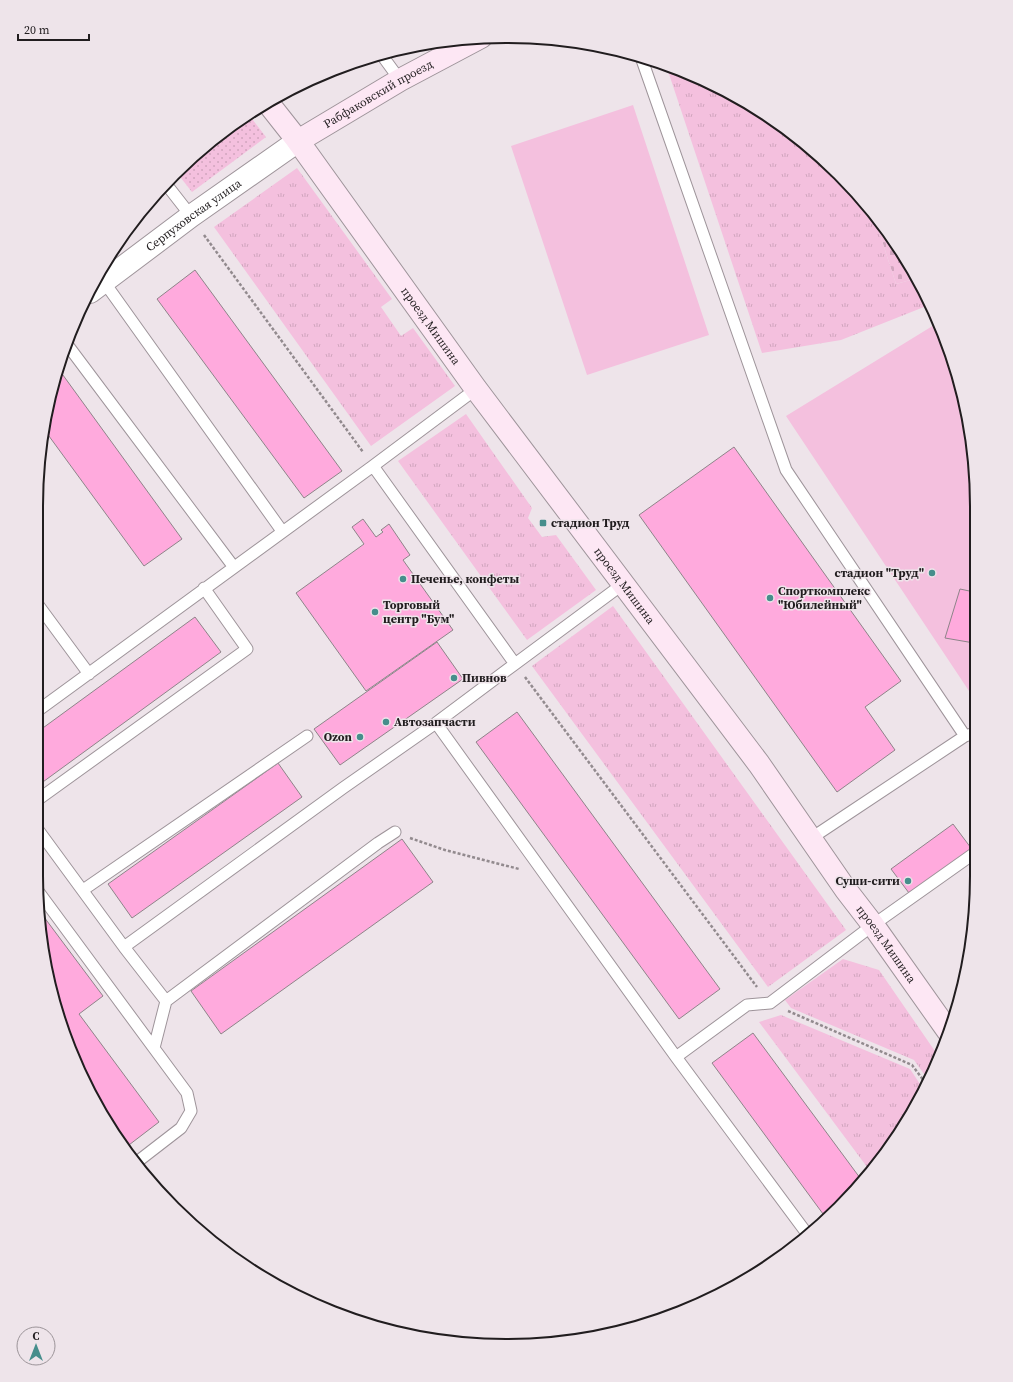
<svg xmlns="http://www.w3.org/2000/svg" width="1013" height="1382" viewBox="0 0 1013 1382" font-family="'Source Serif 4',serif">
<defs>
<pattern id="grass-dots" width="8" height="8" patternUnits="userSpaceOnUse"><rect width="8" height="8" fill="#f4c0de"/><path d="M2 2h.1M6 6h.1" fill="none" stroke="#d1a5be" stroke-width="1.8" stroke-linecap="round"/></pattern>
<pattern id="cemetery-stones" width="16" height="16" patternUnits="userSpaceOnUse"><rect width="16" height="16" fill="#f4c0de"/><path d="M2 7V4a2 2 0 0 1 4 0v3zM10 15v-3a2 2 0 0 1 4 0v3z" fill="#d1a5be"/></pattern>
<pattern id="park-tufts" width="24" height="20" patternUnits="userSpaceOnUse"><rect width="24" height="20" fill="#f4c0de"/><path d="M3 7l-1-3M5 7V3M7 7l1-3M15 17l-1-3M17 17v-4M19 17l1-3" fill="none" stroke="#d1a5be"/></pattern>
</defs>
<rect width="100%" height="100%" fill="#eee4ea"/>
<path fill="url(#grass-dots)" d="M249,115L266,137L192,192L177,173L220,133Z"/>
<path fill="url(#cemetery-stones)" d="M873,213L880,220L914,279L896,284Z"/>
<path fill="url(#park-tufts)" d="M666,65L742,99L817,153L873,213L896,284L914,279L929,305L841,340L762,353Z
M297,168L392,299L381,307L401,336L413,328L455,386L371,446L214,227Z
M466,414L532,508L528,518L542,537L556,535L596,590L527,640L398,461Z
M613,606L846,930L768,987L532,666Z
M843,959L879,970L939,1057L929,1081L914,1060L791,1008L785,1000Z
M781,1015L910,1069L924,1090L870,1171L759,1022Z"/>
<path fill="#f4c0de" d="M633,105L709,335L587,375L511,146Z
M939,322L941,326L973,445L975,700L786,416Z"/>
<path fill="#fad" stroke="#8e8489" d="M195,270L342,471L304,498L157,299Z
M60,371L182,539L144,566L46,432L52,385L56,374Z
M734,447L901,681L865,707L895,750L837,792L639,515Z
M363,519L376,537L383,532L381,530L389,524L410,555L403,560L453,630L366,691L296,593L364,544L352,527Z
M960,589L974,592V643L945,638Z
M195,617L221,652L36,787V733Z
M36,626L43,636L36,641Z
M437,642L463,679L340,765L314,729Z
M517,712L720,989L679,1019L476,742Z
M278,763L302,797L132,918L108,884Z
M953,824L974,852L912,897L891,869Z
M402,839L433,882L221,1034L191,991Z
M41,913L103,996L79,1014L159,1122L125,1148L115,1137L72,1056L62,1026L64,1024L59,1017L52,997Z
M753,1033L863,1182L826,1218L712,1063Z"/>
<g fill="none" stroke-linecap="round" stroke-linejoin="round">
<defs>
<path id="lane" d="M381,54L400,80
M641,57L786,470L965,736L975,733
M166,184L191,216
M102,279L282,531
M66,343L233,566
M476,389L373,466L515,664L623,584
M36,602L89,674
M36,712L373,466
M436,723L676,1057L808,1235
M36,801L247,649L204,588
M36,827L124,947L166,1001L378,843L395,832
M810,839L965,736
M83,890L307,736
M38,891L187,1093L191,1111L181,1128L137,1162
M124,947L343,788L436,723L515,664
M154,1048L166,1001
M676,1057L747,1005L770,1003L873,925L976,852"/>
<g id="street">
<path id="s1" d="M90,292L191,216L298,141"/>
</g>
<g id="secondary">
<path id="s2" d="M268,103L298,141L476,389L759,764L846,890L873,925L948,1031"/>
<path id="s3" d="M298,141L400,80L481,37"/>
</g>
</defs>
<use href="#lane" stroke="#9e949a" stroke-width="13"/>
<use href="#street" stroke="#9e949a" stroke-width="24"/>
<use href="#secondary" stroke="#9e949a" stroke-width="24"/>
<path stroke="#928a8e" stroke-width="2.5" stroke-dasharray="3 2" stroke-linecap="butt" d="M204,235L363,452
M525,677L757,987
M410,838L445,850L519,869
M788,1011L912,1065L927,1085"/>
<use href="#lane" stroke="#fff" stroke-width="11"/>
<use href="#street" stroke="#fff" stroke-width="22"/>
<use href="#secondary" stroke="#fde7f4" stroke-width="22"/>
</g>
<g fill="#468e8c" stroke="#eee4ea" stroke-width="1.5">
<rect x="539" y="519" width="8" height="8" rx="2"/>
<circle cx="932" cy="573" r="4"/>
<circle cx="403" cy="579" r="4"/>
<circle cx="770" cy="598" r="4"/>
<circle cx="375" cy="612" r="4"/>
<circle cx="454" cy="678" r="4"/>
<circle cx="386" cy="722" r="4"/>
<circle cx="360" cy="737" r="4"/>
<circle cx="908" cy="881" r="4"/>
</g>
<g text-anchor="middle" stroke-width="3" stroke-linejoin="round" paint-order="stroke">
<g font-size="12" fill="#211d1f" stroke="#eee4ea">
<text dy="4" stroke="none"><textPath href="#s3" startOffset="93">Рабфаковский проезд</textPath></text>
<text dy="4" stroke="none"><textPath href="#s1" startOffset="129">Серпуховская улица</textPath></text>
<text dy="4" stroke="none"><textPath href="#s2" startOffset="276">проезд Мишина</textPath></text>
<text dy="4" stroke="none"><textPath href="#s2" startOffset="600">проезд Мишина</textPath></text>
<text dy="4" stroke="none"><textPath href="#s2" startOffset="1044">проезд Мишина</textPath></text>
</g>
<g font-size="12" font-weight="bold" fill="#211d1f" stroke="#eee4ea" text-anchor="start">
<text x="551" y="527">стадион Труд</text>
<text x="924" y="577" text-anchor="end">стадион "Труд"</text>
<text x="411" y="583">Печенье, конфеты</text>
<text x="778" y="595">Спорткомплекс<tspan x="778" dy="14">"Юбилейный"</tspan></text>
<text x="383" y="609">Торговый<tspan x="383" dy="14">центр "Бум"</tspan></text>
<text x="462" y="682">Пивнов</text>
<text x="394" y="726">Автозапчасти</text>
<text x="352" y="741" text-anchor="end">Ozon</text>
<text x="900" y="885" text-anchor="end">Суши-сити</text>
</g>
</g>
<path d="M0 0H1013V1382H0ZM506 43H507A463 463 0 0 1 970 506V876A463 463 0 0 1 507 1339H506A463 463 0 0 1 43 876V506A463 463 0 0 1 506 43Z" fill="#eee4ea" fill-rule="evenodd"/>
<path fill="none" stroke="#211d1f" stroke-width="2" d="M506 43H507A463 463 0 0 1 970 506V876A463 463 0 0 1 507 1339H506A463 463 0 0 1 43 876V506A463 463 0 0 1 506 43Z"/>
<g transform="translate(36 1346)"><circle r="19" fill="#eee4ea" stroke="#9c9499"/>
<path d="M0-3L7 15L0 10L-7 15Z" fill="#468e8c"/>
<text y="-6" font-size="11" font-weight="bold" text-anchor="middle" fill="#211d1f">С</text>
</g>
<path d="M18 34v6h71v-6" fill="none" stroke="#211d1f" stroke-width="2"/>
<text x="24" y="34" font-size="12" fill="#211d1f" stroke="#eee4ea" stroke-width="3" paint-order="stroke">20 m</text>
</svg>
